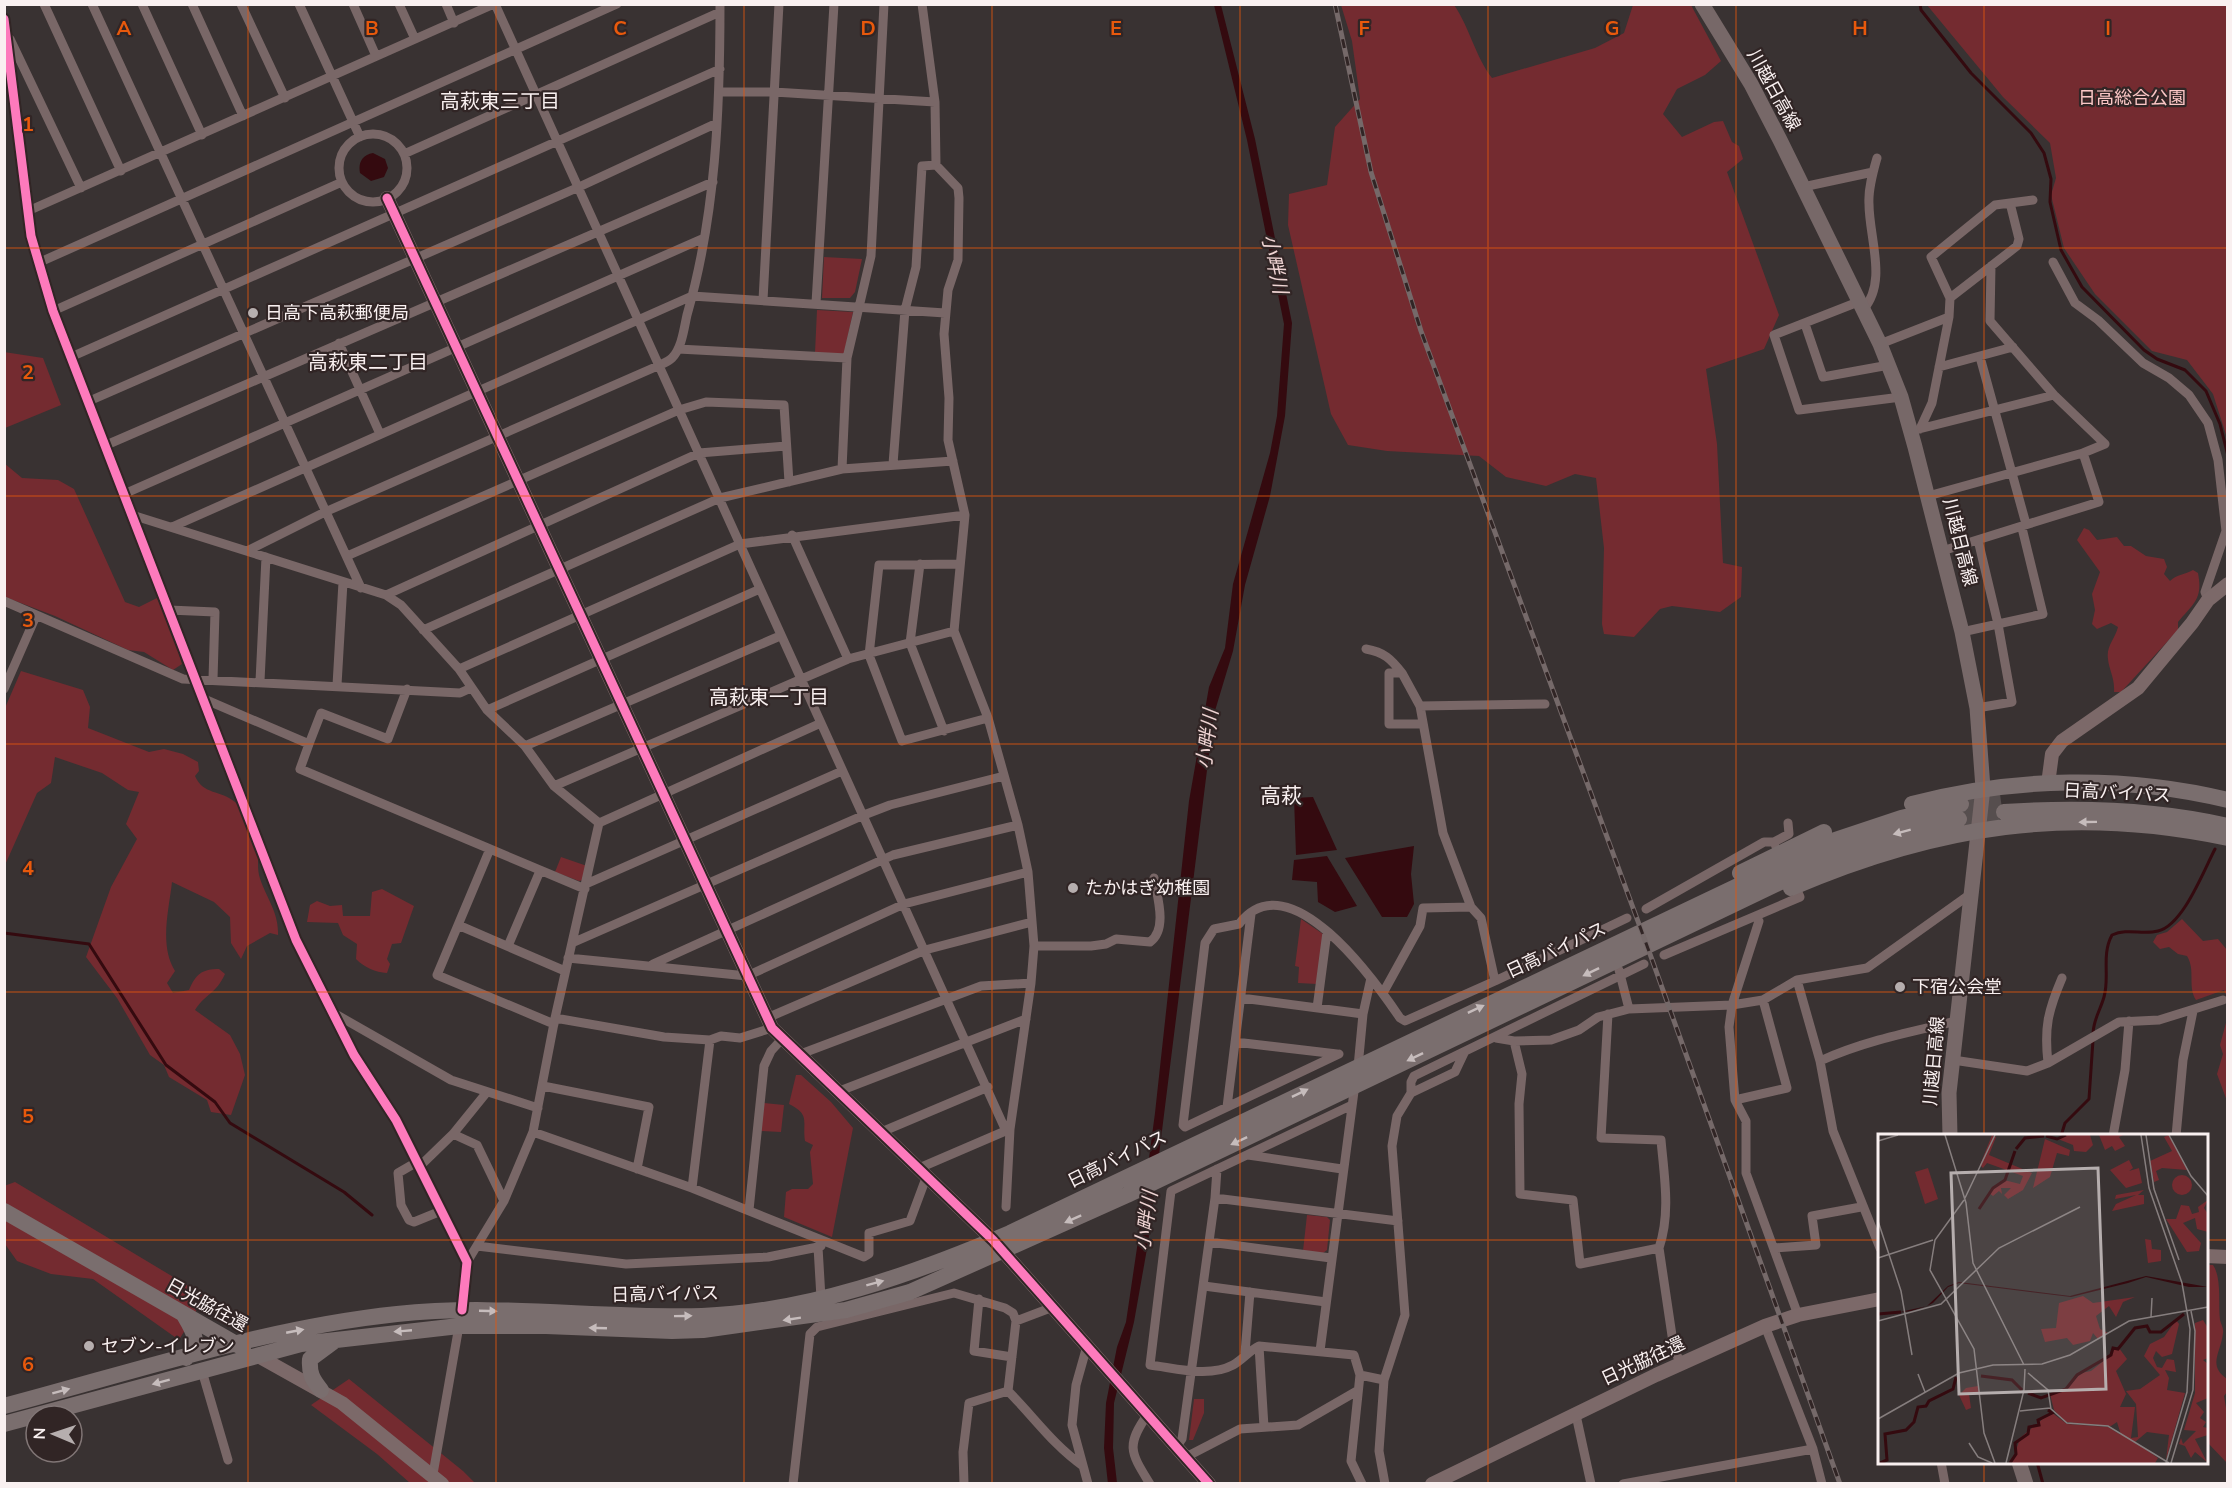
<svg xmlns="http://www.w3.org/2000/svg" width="2232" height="1488" viewBox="0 0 2232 1488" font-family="'Nunito Sans','Noto Sans JP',sans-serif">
<rect width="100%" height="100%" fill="#393232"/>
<path fill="#742b30" d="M1341,5H1454C1470,28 1475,56 1492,78L1595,48L1624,33L1633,5H1691L1721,61L1705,75L1677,89L1663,114L1682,137L1714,122L1723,121L1732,142L1739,146L1743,159L1727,172L1779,315L1764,349L1706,369L1717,444L1723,563L1742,567L1741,597L1720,612L1672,606L1660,609L1634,637L1604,634L1602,624L1604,548L1596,478L1575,474L1546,486L1506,477L1479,456L1387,451L1348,445L1331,414L1288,225L1289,194L1327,185L1335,127L1360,99L1352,41Z
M1927,5H2227V438L2213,394L2187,360L2152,351L2095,294L2064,248L2051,195L2056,178L2050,143L2003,97Z
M824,257L862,259L855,292L850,298H822Z
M817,310L853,312L844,354L815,353Z
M4,352L43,358L61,405L5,428Z
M4,463L22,478L58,480L74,489L125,602L139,607L157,598L170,625L182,664L173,670L144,652L128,650L55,616L5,597Z
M2084,528L2089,530L2097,540L2117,537L2124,546H2131L2146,556L2164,559L2167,567L2164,574L2170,581C2177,574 2185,575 2193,570L2198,573C2203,599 2194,603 2178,622V630L2121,692H2114C2115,678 2109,670 2108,659C2106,646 2115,639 2118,627L2111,623L2097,629L2092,624L2095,610L2092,594L2100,572L2077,540Z
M21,671L83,690L90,707L88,728L149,752L164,749L183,754L198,762L199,771L195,776C203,795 221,790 235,802C241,807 254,838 257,847C259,856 257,866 259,875C265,897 279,911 278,935L270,933L247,946L241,959L231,943L230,917L214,902L172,882C169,910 159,945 175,971L167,983L173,993L189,990C196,974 202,969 219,969L225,974C216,994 206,993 195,1010L230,1035L240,1054L245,1075L231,1115L211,1112L207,1100L169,1077L164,1065L150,1055L117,998L86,957L111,887L137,839L126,824L139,792L128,790L102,773L55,757L51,783L37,793L5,865V708Z
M561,857L587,866L584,880L579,881L555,872Z
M382,889L414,906L401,943L392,944L387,959L390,964L387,973C375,972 365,968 356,959L357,944L343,935L338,923L307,922L310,905L317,901L330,906L342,905L343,916H370L372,892Z
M1301,919L1323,934L1317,984L1298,983L1299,967L1295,966Z
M2182,919L2203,941L2218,939L2227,950V997L2224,990L2196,1000C2187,986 2196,971 2187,956L2178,954L2169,947L2160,949L2153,942L2157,935L2167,932Z
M2227,1019V1101L2217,1074L2223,1054L2220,1045Z
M796,1075H801L831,1102L853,1128L832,1237L784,1217L786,1192L792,1189H808L813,1184L810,1152L813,1145L805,1141C802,1121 811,1115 789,1104Z
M764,1103L784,1105L781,1132L761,1131Z
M15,1182L205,1296L179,1340L93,1279L51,1274L17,1261L5,1244L4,1186Z
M1307,1215L1327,1217L1330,1220L1327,1250L1323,1253L1303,1251Z
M2206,1265H2213C2222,1278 2218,1304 2220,1320C2221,1324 2224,1329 2223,1333C2221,1353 2207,1365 2227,1379V1392L2224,1396L2227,1414V1463L2207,1442Z
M349,1379L463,1471L475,1483H410L377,1454L311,1405Z
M1194,1399H1204V1413L1193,1440H1189Z"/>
<path fill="#340a0f" d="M1214,5H1221L1255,139L1292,323L1285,416L1270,496L1245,585L1233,651L1214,714L1148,1243L1134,1322L1114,1403L1113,1448L1117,1483L1108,1484L1104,1448L1106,1403L1117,1347L1126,1322L1138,1241L1155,1113L1189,801L1209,687L1225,648L1233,584L1270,453L1277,416L1284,324L1247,140Z
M373,153L385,159L388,168L384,177L371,181L360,173C358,163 362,155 373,153Z
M1313,797L1337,850L1296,855L1294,798Z
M1414,846L1411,874L1414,904L1407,917H1382L1345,858Z
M1327,856L1357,906L1335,912L1318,902L1317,882L1292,880L1294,860Z"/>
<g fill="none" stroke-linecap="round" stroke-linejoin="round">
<path stroke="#340a0f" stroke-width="3" d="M1920,4L1921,10L1971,73L2031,133L2044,153L2051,179L2050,202L2061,250L2082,287L2144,350L2157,359L2185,370L2206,391L2220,424L2228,456
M4,933L89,944L166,1065L215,1102L230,1123L344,1192L372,1215
M2093,1033C2094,1018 2100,1011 2104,997C2110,977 2101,955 2112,935C2128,928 2142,935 2158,931C2183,925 2203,872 2215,849
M2061,1136L2065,1123L2089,1099L2093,1040
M2037,1462L2043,1484"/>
<path stroke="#564e4e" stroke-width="16" stroke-dasharray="16 8" stroke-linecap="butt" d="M1961,804L2005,798
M1959,819L2004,812"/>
<path stroke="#796767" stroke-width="9" d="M44,4L121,171
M92,4L361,588
M142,4L202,135
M192,4L243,116
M241,4L285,98
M299,4L360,137
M353,4L376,56
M399,4L415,39
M446,4L454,23
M495,4L1006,1131
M922,4L935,102L936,165L958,188L959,198L958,260L948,290L944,334L949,398L948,440L965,515L954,631L988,718L1018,825L1028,872L1034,946L1031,983L1010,1129L1006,1207
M4,19L31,236L53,311L296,940L354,1055L396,1120L467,1262L462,1310
M10,39L81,188
M719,92H774L935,102
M339 168a34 34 0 1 1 68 0a34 34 0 1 1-68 0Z
M404,154L720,12
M1803,187L1873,172
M28,211L494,4
M2053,262L2075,303L2098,320L2143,363L2169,378L2189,395L2208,423L2218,460L2226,531L2205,592L2208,600
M38,263L617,4
M1950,298L1931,257L1995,205L2033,200
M763,300L779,4
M1858,302L1774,335L1799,410L1901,397
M816,303L834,4
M1863,310C1888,282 1869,238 1869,204C1868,189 1873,172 1877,158
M53,311L342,182
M1805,324L1823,377L1889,365
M339,343L380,434
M1880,344L1949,317L1950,298L2017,246L2019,239L2010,203
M678,349L847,358
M71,357L720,69
M1980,357L2026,524
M1939,367L2013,347
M87,402L579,187L717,123
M1920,429L1932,403L1949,317
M1911,431L2054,395
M104,446L713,182
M893,464L905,310L916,267L922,166L936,165
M842,469L847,358L871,256L884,4
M124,494L704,238
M1928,496L2083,453L2105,444L2054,395L1990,321L1991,266
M132,515L386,595L401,605L459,669L487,710L525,746L554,786L599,823L555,1018L533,1132L504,1201L467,1262
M172,527L692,296L945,313
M792,535L848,659
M247,551L325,512L660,365C664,363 669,361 672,358C682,348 684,328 687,315C716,214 720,109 720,4
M1942,551L2099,502L2083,453
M347,556L679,410L706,402L784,405L789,482
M920,564L910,643L944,731
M959,564L879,565L869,655L902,741L988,718
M386,595L699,453L786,446
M4,601L183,679L460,693L471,688
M169,610L215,612L213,679
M423,630L720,498L842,469L953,461
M1962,632L2043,614L2022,528
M1366,649C1384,652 1391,659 1402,673
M459,669L740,544L965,515
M260,681L266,557
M337,685L343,582
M4,689L36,616
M204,699L309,744L321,713L388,739L407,689
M1420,706L1545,704
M1977,708L2012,702L1998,624L1978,540
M487,710L760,589
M309,744L300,769L490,849
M525,746L780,636
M554,786L848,659L954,631
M599,823L821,723
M1774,842L1781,858
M586,884L842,771
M1646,909L1764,842H1774L1789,834L1788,823
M1759,921L1732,1005L1729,1027L1735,1100L1746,1121V1173L1798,1315
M458,925L565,971
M572,943L864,815L890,805L1004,776
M508,946L540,871
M1034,946H1091L1106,944L1116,939L1150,942C1168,929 1157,896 1154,878
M1664,955L1800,897L1794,884
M568,958L747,976L904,904L1028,872
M653,964L893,855L1018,825
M1619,970L1629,1009
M1797,980L1820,1061L1833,1131L1880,1248
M1495,981L1627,918
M1383,993L1420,926L1423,908L1471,907
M1241,998L1363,1014
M1317,1008L1327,932
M330,1011L451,1080L538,1108
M1608,1014L1601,1138L1661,1140C1664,1175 1671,1213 1659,1248L1674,1349L1681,1364
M555,1018L664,1037L710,1040L721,1036L740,1038L772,1028
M767,1018L925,950L1032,922
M554,1024L437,975L490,849L585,889
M1496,1038L1514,1041L1551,1040L1579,1030L1598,1017L1629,1009L1732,1005L1763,1000L1797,980L1867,968L1972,893
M1514,1041L1522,1074L1519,1104L1520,1194L1573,1200L1580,1264L1659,1248
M1235,1042L1337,1054
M1339,1054L1185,1127L1183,1125L1205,943L1214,929L1239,924C1289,859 1375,981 1400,1018L1405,1021L1495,981L1481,918L1471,907L1443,833L1420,706L1402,673H1389V724H1423
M798,1055L981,986L1031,983
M1953,1060L2027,1071L2048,1063L2119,1022L2159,1020L2223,1000
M1820,1061C1864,1041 1910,1032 1957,1021
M2048,1063C2044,1027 2048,1011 2062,978
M1358,1067L1363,1014L1371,978
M543,1086L649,1107L637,1169
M837,1092L1026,1019
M1411,1093V1082L1414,1076L1644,964
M1735,1100L1787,1088L1763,1000
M1352,1105L1171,1191L1150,1365C1175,1368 1209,1378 1233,1365C1242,1360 1249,1351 1259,1346L1354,1355L1360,1375L1351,1461L1362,1484
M1227,1107L1251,914
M533,1132L692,1188L864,1257L869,1254V1233L910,1221L926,1178
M879,1133L988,1087
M453,1134L477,1145L504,1201
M2113,1136L2125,1070L2129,1021
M2176,1136L2183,1060L2193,1011
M1248,1155L1342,1169
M417,1162L398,1173L401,1205L409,1220L414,1222L441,1211
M419,1167L453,1134L487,1092
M917,1169L1010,1129
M692,1188L710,1040
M1215,1198L1217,1169
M749,1210L764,1066L771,1051L782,1039
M1209,1242L1331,1258
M477,1246L626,1264L768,1257L818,1247
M821,1246L818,1247L821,1298
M1774,1248L1816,1245L1812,1216L1861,1207
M1204,1286L1326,1302
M979,1299L974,1351L1012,1357
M1765,1326L1813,1449L1822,1484
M1087,1346L1076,1385L1072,1425L1088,1484
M1259,1346L1264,1427
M1320,1351L1355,1084
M1245,1353L1250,1292
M202,1371L228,1460
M1360,1375L1384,1380
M1008,1391C1034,1417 1053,1445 1083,1466
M1148,1414C1125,1446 1131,1453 1150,1484
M1576,1415L1591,1484
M1177,1446L1182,1439L1215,1198L1398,1221
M1186,1457L1240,1429L1298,1425L1357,1391
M1941,1462L1945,1484
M433,1474L459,1326
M793,1484L810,1334L817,1327L954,1293L1005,1308L1013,1313L1016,1321L1053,1307
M964,1484L963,1452L969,1403L1008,1391L1016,1321
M1385,1484L1379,1451L1384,1380L1405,1315L1392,1146L1397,1116L1411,1093L1455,1072L1464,1053
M1623,1484L1813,1449"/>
<path stroke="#7c6969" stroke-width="14" d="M387,198L772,1028L993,1240L1209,1484
M2048,784L2052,754L2062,741L2138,688L2192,623L2208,600L2228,584
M2206,1256L2228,1257
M258,1356L342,1403L442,1484
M1432,1484L1656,1375L1765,1326L1798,1315L1880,1299"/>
<path stroke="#776868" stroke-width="15" d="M1702,4L1751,84L1780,140L1880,344L1901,397L1915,447L1962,632L1977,708L1983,788L1949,1093L1950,1136
M2019,1462L2026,1484"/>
<path stroke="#7a6e6e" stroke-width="16" d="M1912,804C2013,777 2125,775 2228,800
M2004,812C2079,807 2154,809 2228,826
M1740,873L1824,832
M1791,888C1937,825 2070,805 2228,838
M4,1211L243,1348
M184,1315C194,1332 201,1342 186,1358
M321,1390C312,1379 309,1373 310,1359L333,1342
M4,1406C133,1372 264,1328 397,1314C498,1303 600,1319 702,1316C808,1312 913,1274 1010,1233L1832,841L1901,818L1961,804
M4,1424L301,1344L459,1326H546L672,1331L703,1330L846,1310L910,1292L1127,1195L1843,852L1901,832L1959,819"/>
<defs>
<path id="rail" d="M1335,4L1371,172L1421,331L1650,954L1840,1484"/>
</defs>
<use href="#rail" stroke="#756969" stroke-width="5"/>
<use href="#rail" stroke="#312525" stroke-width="3" stroke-dasharray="9" stroke-linecap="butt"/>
<defs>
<path id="cycleway" d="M4,19L31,236L53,311L296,940L354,1055L396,1120L467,1262L462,1310
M387,198L772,1028L993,1240L1209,1484"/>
</defs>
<use href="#cycleway" stroke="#312525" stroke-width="13"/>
<use href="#cycleway" stroke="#fd7abc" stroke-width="9"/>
</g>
<defs><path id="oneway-solid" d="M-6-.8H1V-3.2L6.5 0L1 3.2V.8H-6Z" transform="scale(1.5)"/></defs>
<g fill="#c6bcbc">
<use href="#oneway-solid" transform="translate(2088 822) rotate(179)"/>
<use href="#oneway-solid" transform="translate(1902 832) rotate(165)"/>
<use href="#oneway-solid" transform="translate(1591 972) rotate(154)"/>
<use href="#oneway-solid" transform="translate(1476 1009) rotate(-25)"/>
<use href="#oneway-solid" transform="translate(1415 1057) rotate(154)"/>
<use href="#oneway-solid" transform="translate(1300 1093) rotate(-26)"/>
<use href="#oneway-solid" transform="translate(1239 1141) rotate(155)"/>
<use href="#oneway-solid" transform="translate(1073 1219) rotate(156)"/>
<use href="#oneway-solid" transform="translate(875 1283) rotate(-15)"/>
<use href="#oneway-solid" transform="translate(488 1311) rotate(2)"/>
<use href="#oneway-solid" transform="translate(683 1316) rotate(-1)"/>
<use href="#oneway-solid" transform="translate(792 1319) rotate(171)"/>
<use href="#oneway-solid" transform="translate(598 1328) rotate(-178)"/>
<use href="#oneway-solid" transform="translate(295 1331) rotate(-11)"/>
<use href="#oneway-solid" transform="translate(403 1331) rotate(175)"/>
<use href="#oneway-solid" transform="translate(161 1382) rotate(165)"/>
<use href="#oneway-solid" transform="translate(61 1391) rotate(-15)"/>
</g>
<path fill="none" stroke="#e8590c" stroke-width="1.5" stroke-opacity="0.55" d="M248,4V1484M496,4V1484M744,4V1484M992,4V1484M1240,4V1484M1488,4V1484M1736,4V1484M1984,4V1136M4,248H2228M4,496H2228M4,744H2228M4,992H2228M4,1240H1880M2206,1240H2228M1984,1462V1484"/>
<g fill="#b6aeae" stroke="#312525" stroke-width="2">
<circle cx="253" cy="313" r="6"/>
<circle cx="1073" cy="888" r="6"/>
<circle cx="1900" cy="987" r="6"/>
<circle cx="89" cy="1346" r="6"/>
</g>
<g text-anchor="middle" stroke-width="4.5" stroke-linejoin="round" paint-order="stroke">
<g font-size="18" fill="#f9f0f0" stroke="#312525">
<text transform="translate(1774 90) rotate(61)" y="6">川越日高線</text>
<text transform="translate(1960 542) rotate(76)" y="6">川越日高線</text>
<text transform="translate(2117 793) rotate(3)" y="6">日高バイパス</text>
<text transform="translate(1556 950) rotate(-25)" y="6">日高バイパス</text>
<text transform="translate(1934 1061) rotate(-85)" y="6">川越日高線</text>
<text transform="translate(1117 1159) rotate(-26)" y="6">日高バイパス</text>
<text transform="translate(665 1294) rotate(-1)" y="6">日高バイパス</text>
<text transform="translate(207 1305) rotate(29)" y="6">日光脇往還</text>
<text transform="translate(1643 1361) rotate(-25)" y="6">日光脇往還</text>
</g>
<g font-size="18" fill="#fbc6c5" stroke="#312525">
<text x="2132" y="104">日高総合公園</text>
</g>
<g font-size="18" fill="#f9f0f0" stroke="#312525" text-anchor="start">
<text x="265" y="319">日高下高萩郵便局</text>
<text x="1085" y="894">たかはぎ幼稚園</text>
<text x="1912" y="993">下宿公会堂</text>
<text x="101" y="1352">セブン-イレブン</text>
</g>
<g font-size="20" fill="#f9f0f0" stroke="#312525">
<text x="500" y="108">高萩東三丁目</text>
<text x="368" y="369">高萩東二丁目</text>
<text x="769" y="704">高萩東一丁目</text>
</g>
<g font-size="20" font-style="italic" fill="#efd4d3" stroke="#312525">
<text transform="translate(1275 264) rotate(78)" y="7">小畔川</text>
<text transform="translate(1207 739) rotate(-83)" y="7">小畔川</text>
<text transform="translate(1146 1221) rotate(-82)" y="7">小畔川</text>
</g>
<g font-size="21" fill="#f9f0f0" stroke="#312525">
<text x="1281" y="803">高萩</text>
</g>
</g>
<g transform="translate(1878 1134)">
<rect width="330" height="330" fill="#393232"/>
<path d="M114,1L118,3L111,21L154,39L145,56L130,65L126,61L133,54H123L124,60L121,57L115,62L111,59L126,46L142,50L145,42L109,29L105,34L102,31ZM188,1H212L215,11L208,18L196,17L195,11L180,5ZM221,1H245L241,3L247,12L237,17L234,12L227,16ZM291,1L309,36L284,34L278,37L281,46L276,48L272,27L294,17L286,3ZM167,5L192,16L191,22L179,19L172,43L155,54ZM251,26L255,34L251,37L261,34L264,49L248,54L232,36ZM50,34L60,65L47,70L37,38ZM294 51a10 10 0 1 1 20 0a10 10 0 1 1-20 0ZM266,56L260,61H266V70L234,77L238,70L258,61L237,65L238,61ZM330,66L326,74L330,80V98L319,95L317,84L305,89L323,109L321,117L309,118L288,85H298L303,71L311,72L314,80L321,78L320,73ZM267,105L273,106L274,115L283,116V127L270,129ZM205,162L215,169L257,163L245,168L238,183L231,172L218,182L222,195L230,199L220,205L215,199L212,207L195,211L189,204L167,208L163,195L178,194L181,169ZM298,186L301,190L294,220L284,223L278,217L275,224L279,233L284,234L289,225L296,226L298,238L287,236L291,244L289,256L307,259L288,326L291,301L269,298L257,308L280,324L277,329H134L142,304L173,278L189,290L230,293L243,301L239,288L233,292L187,288L176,276L172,260L189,254L203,239L213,237L233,221L235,214H241L249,225L238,237L248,260L242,273H257L253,304L260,303L258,270L248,257L262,255L282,241L266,222L272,210L286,203ZM325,186L330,194V224L325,226L330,230V264L318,269L326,278L322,284L328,288L325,293L330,294V301L317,305L329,328L317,318L313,324L307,312L301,310L303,304L305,310L318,297L306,296L317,259V189ZM100,252L102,258L91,260L93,274L88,276L81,261L88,254Z" fill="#742b30"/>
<path d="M268,142L330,153H311L268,143L250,149L193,163L81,149L70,153L55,169L49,172L33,177L18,179L49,172L70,152L81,148L192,162Z" fill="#340a0f"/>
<path fill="none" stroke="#340a0f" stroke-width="3" d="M168,2L179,5L188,1M138,15L147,4L166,2M101,75L115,54L127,46L137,17M0,180L23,178M103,242L134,246L144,256M150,259L163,264L188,255L199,241L233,221L235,214L240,215L257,194L269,192L272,198H283L306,180M2,329L9,326L7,300L28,296L36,288L40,273L48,272L51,267L75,255L78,243M132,329L138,320L137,309L150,300L151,293L161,291L160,286L174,279L170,276"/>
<path fill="none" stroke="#867e7e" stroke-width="1.5" d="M67,1L88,69L95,129L146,231M263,1L271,54L304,149L312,195L309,258L288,329M268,1L276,55L301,126M291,1L313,42L330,62M0,7L20,1M87,64L117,1M86,66L57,106L52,136L96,215L106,299L117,329M0,87L23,157L34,221M0,124L55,106M273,183L274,164M0,187L63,170L121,114L202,73M150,239L170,256L173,275M40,240L47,258M142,277L172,274L189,289L230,292L291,329M0,285L81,239L115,231L164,230L192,221L251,187L330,173M91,309L100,323L114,329M128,329L146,256L147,235M293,329L315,256L317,197L313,177"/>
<path fill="#b6aeae" fill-opacity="0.15" stroke="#b6aeae" stroke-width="3" d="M220,34L228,255L81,260L73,39Z"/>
<rect width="330" height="330" fill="none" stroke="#f9f0f0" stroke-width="3"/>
</g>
<g font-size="20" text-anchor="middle" font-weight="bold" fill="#e8590c" stroke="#312525" stroke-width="4.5" stroke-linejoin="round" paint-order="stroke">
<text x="124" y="35">A</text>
<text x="372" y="35">B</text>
<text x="620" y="35">C</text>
<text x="868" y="35">D</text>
<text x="1116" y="35">E</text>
<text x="1364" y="35">F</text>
<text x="1612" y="35">G</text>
<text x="1860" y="35">H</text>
<text x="2108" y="35">I</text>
<text x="28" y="131">1</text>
<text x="28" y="379">2</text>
<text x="28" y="627">3</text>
<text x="28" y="875">4</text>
<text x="28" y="1123">5</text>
<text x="28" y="1371">6</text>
</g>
<rect width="2232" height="1488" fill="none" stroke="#f9f0f0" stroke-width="12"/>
<g transform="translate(54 1434) rotate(272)"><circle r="28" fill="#312525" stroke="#817676" stroke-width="1.5"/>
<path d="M0-4.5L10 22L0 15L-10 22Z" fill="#b6aeae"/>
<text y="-9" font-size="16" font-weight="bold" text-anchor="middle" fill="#f9f0f0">N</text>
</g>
</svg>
